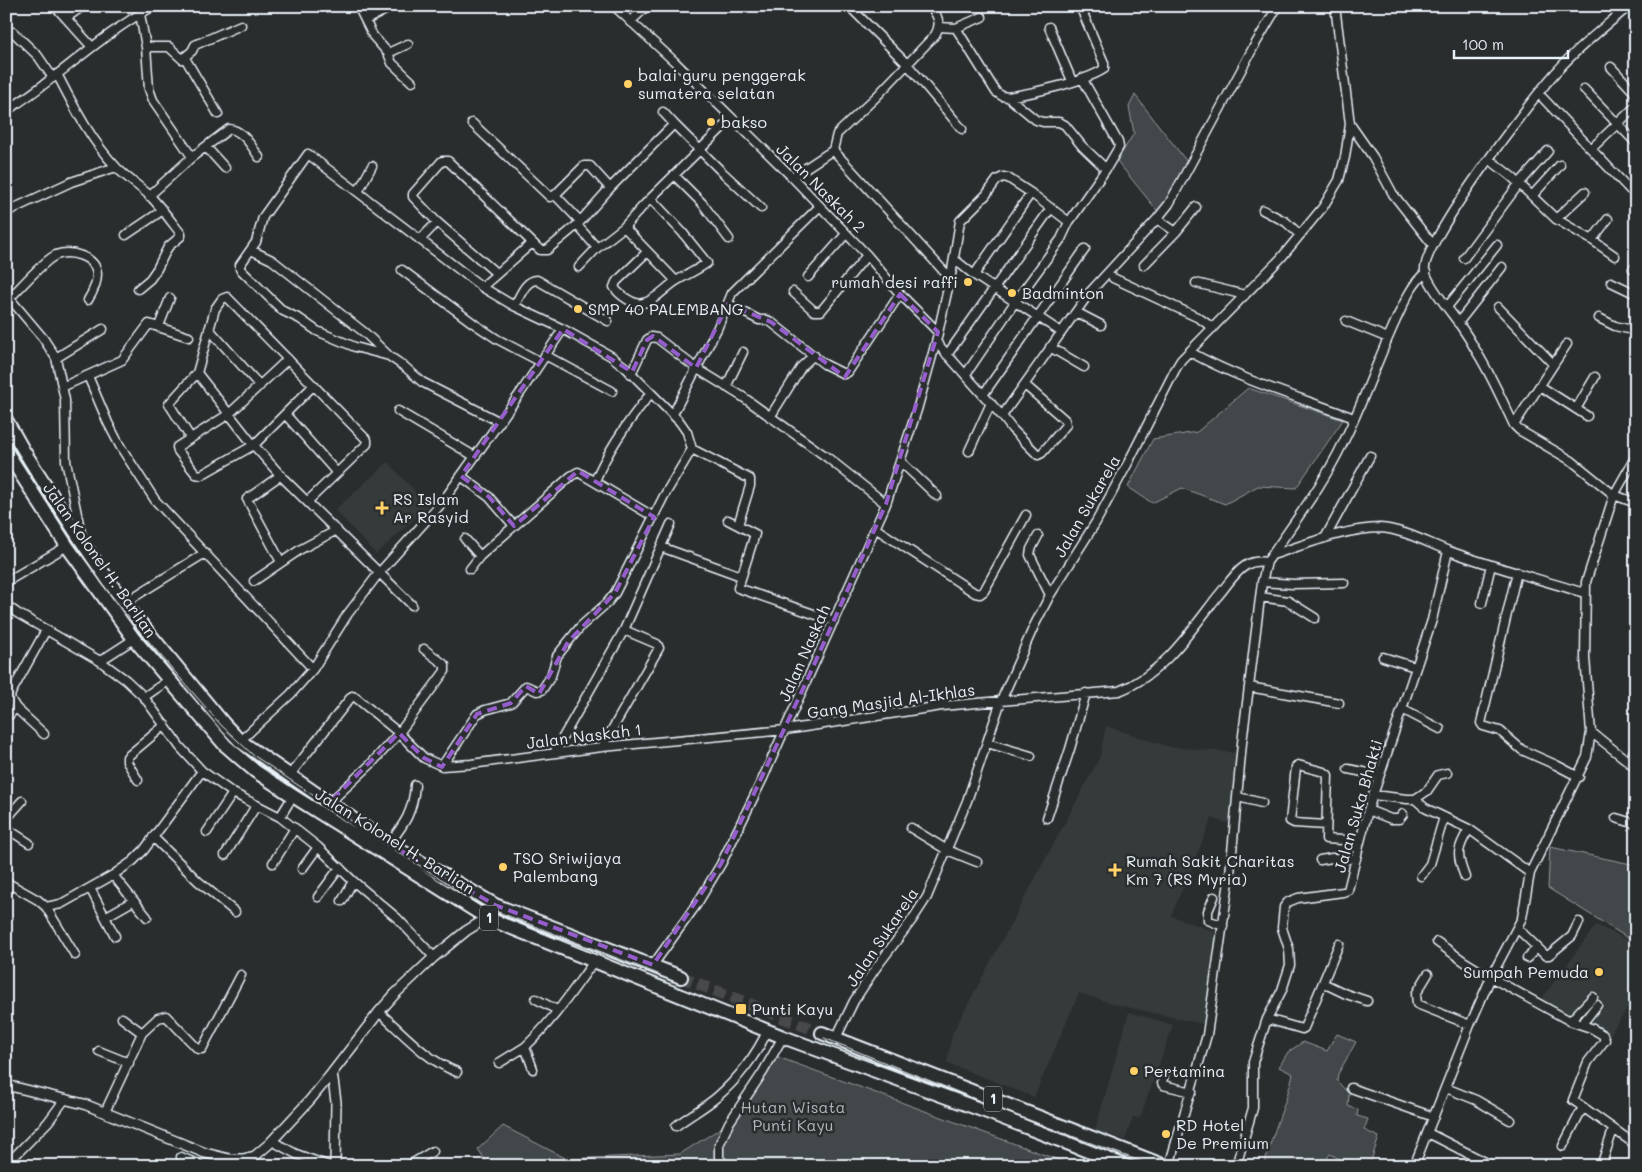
<svg xmlns="http://www.w3.org/2000/svg" width="1642" height="1172" viewBox="0 0 1642 1172" font-family="Mali,sans-serif">
<rect width="100%" height="100%" fill="#2a2d2e"/>
<filter id="ink" filterUnits="userSpaceOnUse"><feTurbulence type="fractalNoise" baseFrequency=".02" numOctaves="2"/><feDisplacementMap in="SourceGraphic" scale="10" xChannelSelector="R" yChannelSelector="G"/><feConvolveMatrix kernelMatrix="1 2 1 2 8 2 1 2 1" color-interpolation-filters="sRGB"/></filter>
<g filter="url(#ink)">
<path fill="#363a3b" d="M388,462L428,506L376,554L335,510Z
M1106,726L1170,747L1239,753L1232,825L1212,818L1171,916L1218,933L1203,1024L1118,1005L1079,993L1034,1097L947,1063L952,1034L1100,757Z
M1596,925L1636,944V1003L1632,1001L1608,1037L1541,1000Z
M1129,1012L1173,1025L1140,1118L1133,1117L1125,1140L1095,1130Z"/>
<path fill="#424648" stroke="#959ca0" d="M1135,95L1191,167L1159,213L1117,161L1134,133L1129,107Z
M1248,388L1343,420L1296,488L1258,486L1225,504L1182,488L1152,503L1128,487L1153,439L1197,432Z
M1550,847L1636,865V937L1631,940L1548,888Z
M1337,1034L1356,1042L1338,1074L1337,1081L1349,1094L1348,1106L1358,1110L1357,1116L1368,1119L1364,1130L1379,1137L1370,1164L1368,1166H1353L1330,1154L1322,1166H1273L1265,1162C1273,1131 1286,1104 1293,1074L1279,1067L1288,1052L1303,1042L1327,1051Z
M775,1056L1075,1166H489L478,1149L503,1126L567,1159L680,1154L721,1128Z"/>
<g fill="none" stroke-linecap="round" stroke-linejoin="round">
<path stroke="#464a4c" stroke-width="12" stroke-dasharray="12 6" stroke-linecap="butt" d="M681,977L822,1033"/>
<defs>
<path id="minor" d="M55,6L92,47
M358,6L373,36L388,53L392,63L412,82
M614,6L675,62L792,177L867,255L900,294L938,332
M849,6L908,65L962,129
M1629,6C1605,27 1579,46 1558,70C1535,94 1420,245 1425,271C1428,284 1449,310 1458,322C1465,332 1472,343 1478,354C1492,377 1503,402 1514,425L1519,430L1572,461L1614,495L1636,503
M140,14L146,47L149,89L153,100L192,157
M66,18L83,6
M366,20L393,6
M630,22L647,6
M939,27L956,28L982,17
M1049,27L1072,81
M956,28L996,92L1002,96L1008,97C1033,93 1084,82 1104,69V63L1080,6
M13,32L38,56L53,78
M146,47H169L182,59L192,51L195,45L241,25
M388,53L408,44
M185,58L218,114
M1611,67L1636,94
M57,74C74,107 91,141 117,168C127,178 139,186 149,195C161,207 171,221 181,234V236L168,247L157,269L150,279L138,289
M1584,89L1636,143
M1539,94L1630,190L1636,192
M1008,97L1036,120L1043,122H1059L1065,125L1082,146L1106,169
M6,111C57,79 100,35 154,6
M663,112L674,124
M472,123L550,197L555,195L584,166H590L610,188
M1350,124L1373,157L1393,194L1433,245
M206,147L225,168
M1591,149L1636,106
M833,150L950,278
M1489,159L1512,177L1556,219L1592,240L1615,256
M674,175L702,203L729,239
M792,177L833,150L837,134L877,96L935,35C942,24 938,15 930,6
M358,192L372,166
M555,195L580,221
M149,196L192,157L229,129C243,130 252,147 259,157
M1532,196L1560,165
M1263,210L1286,222L1300,235
M6,212L71,182L116,167
M1157,219L1176,232
M1556,219L1585,192
M577,225L597,248
M624,227L676,281
M126,235L163,210
M420,240L437,222
M1592,240L1608,219
M251,250L272,260L365,333L389,356L405,367L422,382L500,422
M647,252L616,282L614,287C618,294 634,306 643,303C655,301 666,287 676,281C686,275 697,270 707,263L682,232L651,199
M1464,258L1519,184L1548,151
M954,259L974,275L1061,332
M1144,265L1176,232L1196,207
M579,267L597,248L624,227L644,205L732,118
M1633,269L1636,270
M402,270L473,323L497,339L541,362
M496,273L437,222L413,197V194L442,161H448L540,250H547L577,225L610,188L674,124L720,170L761,208
M974,275L1031,193
M808,277L846,234
M1113,278L1199,318L1213,328
M1611,282L1636,294
M1196,283L1245,295
M482,287L532,243
M793,292L814,311H821L867,255
M6,294L43,338L56,358L65,400L66,461L82,538
M10,298C21,287 43,261 56,255C70,250 96,256 97,274C97,284 93,292 88,300
M728,304L759,320H767L771,322L824,364L844,374L848,372L900,294
M514,306C520,297 525,280 537,280L608,321
M1447,307L1497,245
M1498,307L1553,364
M1076,312L1101,325
M1599,318L1615,326L1636,331
M1346,321L1388,338
M1458,323L1502,267
M159,326L170,298
M209,329L260,386
M936,342L1002,416L1090,292L1157,219L1169,204L1253,48L1278,6
M1050,347L1084,367
M1190,352C1243,381 1298,397 1354,418
M545,355L612,391
M947,355L1051,208
M389,356L355,347L317,331L300,319L283,311L240,269V265L256,242L263,217L308,154L482,287L514,306L563,329L611,356L625,367L680,422L687,432L692,449
M56,358L103,329
M288,359L229,414L177,447L178,451L196,474L201,475L254,445L314,385
M197,373L251,442L282,477L412,605
M631,374L647,340L651,337L657,338L696,368L743,397L828,458L886,504
M966,374L1015,302L1061,239L1069,222L1106,169L1119,147L1118,142L1082,78
M88,376L108,423L120,446L155,500L313,669
M1540,386L1587,416
M62,387L122,360L149,324L189,337
M726,387L743,352
M983,395L1085,249
M1576,409L1595,377
M398,411L474,456
M285,414L337,473
M673,414L717,329L732,293L820,206
M1002,416L1012,429L1038,455L1042,453L1066,425L1065,420L1025,385
M770,417L802,366L814,355
M1514,425L1567,344
M190,437L169,404L197,373L215,309L222,299L227,297L367,440V444L308,501
M969,451L991,403
M900,461L937,496
M461,476L489,497L514,526
M595,481C608,449 629,420 651,393
M728,520L755,534L738,588L834,621
M875,528L975,593L980,594L984,591L1026,515
M1038,536L1031,549L1030,555L1050,595
M1325,538L1370,456
M465,539L480,556
M661,547L741,576
M1272,555C1297,518 1324,483 1343,443C1363,403 1377,361 1396,320C1404,303 1411,285 1426,272
M281,562L247,499L281,475
M470,569L480,556L571,476L578,472L654,517
M1517,572L1481,723L1483,726L1500,731L1522,750L1556,765L1579,777
M254,581L301,549L337,530
M6,582L67,546
M1262,582L1293,584L1344,583
M1260,597L1288,601L1315,618
M124,603L205,553
M1482,603L1491,565
M6,605L17,613L100,661L134,639
M1383,657L1415,667
M100,661L126,680L144,697
M169,680L144,697L180,747L202,771
M1249,687L1339,703
M1402,709L1440,729
M6,718L16,708
M1591,732L1629,762L1636,769
M44,734L16,708L10,698L11,693L46,630
M240,741L291,694L313,669L347,615L379,573L441,504L521,392L563,329
M987,743L1031,756
M602,747L659,648L657,644L624,630
M554,753L624,630L671,524
M1629,762L1636,747
M442,766L477,714L485,710L511,703L526,686L537,691L542,690L551,676L557,656L568,642L581,626L607,603L615,593L664,496L692,449L750,479V486L738,525
M1348,769L1379,775
M289,776L352,696L355,697L399,733L424,758L442,766L471,764L602,747L785,730L942,706L1119,691C1162,675 1190,632 1217,597C1226,587 1234,573 1245,566C1252,561 1259,561 1267,562
M138,780L127,762V757L165,725
M1373,795L1407,799H1415L1425,808L1469,829L1530,873
M1238,797L1262,803
M1415,799L1427,791L1438,775L1447,773
M329,803L371,764L399,733L445,671V665L424,649
M1368,810L1391,819H1399L1403,814
M280,817L318,847L353,881L397,918L434,957
M1047,818L1070,749L1086,693
M1616,818L1636,824
M6,819L22,801
M1326,825L1294,823L1290,821L1296,767L1298,765L1324,772L1328,775L1326,839L1359,841
M6,828L29,843
M911,828L947,850L977,862
M207,832L233,793
M153,837L198,881L235,912
M389,844C405,823 413,812 415,785
M225,855L256,806
M1320,860L1332,858L1356,859
M273,863L295,828
M302,869L318,847
M113,875L147,917
M1421,876L1430,864L1444,817
M1465,877C1456,854 1457,849 1469,829
M6,882L38,900L46,907L61,904L113,875L133,861L144,850L202,771L233,793L280,817L293,796
M90,888L115,936
M318,897L340,867
M1214,897L1208,911V920L1223,926
M342,901L353,881
M46,907L75,955
M105,917L133,901
M1517,928L1545,955H1549L1572,936L1579,922
M1437,942L1465,962L1483,973L1570,1021L1591,1028L1603,1035L1605,1040L1588,1062L1573,1100L1636,1145
M1527,958L1537,948
M653,965L697,904L721,864L763,778L886,504L917,410L936,342L952,270L960,221L986,195L997,180L1003,177L1008,178L1031,193L1069,222
M1428,974L1416,994L1417,1004L1470,1025
M1323,983L1346,994L1367,1001
M536,999L557,1010
M379,1012C403,1033 426,1060 457,1072
M122,1018L142,1033
M1267,1019L1302,1029L1304,1028L1339,944
M1570,1021L1593,997
M1582,1024L1597,1005
M836,1038L854,1001L875,969L912,920L927,897L967,801L1001,701L1034,626L1050,595L1096,522L1128,463L1175,370L1181,360L1281,258L1323,207L1339,180L1345,157L1350,124L1335,6
M99,1051L129,1063
M499,1063L525,1047
M533,1069L525,1047C553,1021 573,990 595,960
M1164,1074L1162,1083L1163,1085L1192,1092
M1351,1088L1434,1117
M1446,1088L1476,1100L1510,1120
M105,1112L142,1033L158,1018L166,1016L198,1049H202L241,975
M676,1126C689,1116 704,1108 717,1097C738,1079 756,1055 768,1030
M1428,1133L1493,1166
M272,1141L296,1154L329,1166
M1563,1146L1583,1107
M181,1157L202,1166
M6,1165L48,1122L65,1099
M408,1166L433,1151
M726,1166L719,1158V1145L729,1123L763,1072L783,1037
M1169,1166L1207,1035L1230,874L1242,743L1262,582L1267,562L1272,555C1304,545 1347,528 1380,528C1402,529 1428,543 1449,551C1493,567 1539,579 1584,593
M1236,1166L1253,1108V1062L1267,1019L1282,990L1290,965L1289,949L1282,928L1284,907L1288,902L1298,898L1343,892L1348,890L1368,810L1432,620L1448,551
M1414,1166L1470,1025L1491,977L1522,918L1530,873L1587,757L1591,732L1585,658L1586,582L1614,495L1636,456
M1601,1166L1613,1130"/>
<path id="tertiary" d="M332,1073L336,1102L335,1166
M6,1085L84,1104L205,1153L229,1159H243L255,1156L269,1144L310,1100L332,1073L379,1012L395,994L434,957L466,931L487,918"/>
<path id="trunk" d="M6,420L23,450L84,545L124,603L224,724L240,741L389,844L495,905L681,977
M6,451L67,546L134,639L225,745L255,771L293,796L487,918L783,1037L990,1113L1126,1166
M822,1033L1165,1166"/>
</defs>
<use href="#minor" stroke="#e8f1f8" stroke-width="11"/>
<use href="#tertiary" stroke="#e8f1f8" stroke-width="12"/>
<use href="#trunk" stroke="#e8f1f8" stroke-width="16"/>
<use href="#minor" stroke="#2a2d2e" stroke-width="8"/>
<use href="#tertiary" stroke="#2a2d2e" stroke-width="9"/>
<use href="#trunk" stroke="#2a2d2e" stroke-width="12"/>
<path stroke="#e8f1f8" stroke-width="1" d="M6,433L50,506L103,585L155,649L221,725L253,755L401,854L488,908L658,974
M824,1038L1015,1115L1153,1166"/>
</g>
</g>
<path fill="none" stroke="#965dcd" stroke-width="4" stroke-dasharray="10 6" stroke-linejoin="round" d="M900,294L938,332L886,504L809,676L721,864L653,965L495,905L389,844L329,803L399,733L424,758L442,767L477,714L511,703L526,686L539,694L568,642L615,593L654,517L578,471L514,526L489,497L461,476L563,329L632,372L647,340L653,336L696,368L728,304L771,322L845,377Z"/>
<g fill="#ffd166" stroke="#2a2d2e" stroke-width="2">
<circle cx="628" cy="84" r="5"/>
<circle cx="711" cy="122" r="5"/>
<circle cx="968" cy="282" r="5"/>
<circle cx="1012" cy="293" r="5"/>
<circle cx="578" cy="309" r="5"/>
<path d="M379.5 500.5h5v5h5v5h-5v5h-5v-5h-5v-5h5z"/>
<circle cx="503" cy="867" r="5"/>
<path d="M1112.5 862.5h5v5h5v5h-5v5h-5v-5h-5v-5h5z"/>
<circle cx="1599" cy="972" r="5"/>
<rect x="735" y="1003" width="12" height="12" rx="2.5"/>
<circle cx="1134" cy="1071" r="5"/>
<circle cx="1166" cy="1134" r="5"/>
</g>
<g text-anchor="middle" stroke-width="5" stroke-linejoin="round" paint-order="stroke">
<g fill="#2a2d2e" stroke="#afb6bb" stroke-width="1">
<rect x="480" y="905.5" width="18" height="25" rx="4"/>
<rect x="984" y="1086.5" width="18" height="25" rx="4"/>
</g>
<g font-size="15" font-weight="bold" fill="#e8f1f8">
<text x="489" y="923">1</text>
<text x="993" y="1104">1</text>
</g>
<g font-size="16" fill="#e8f1f8" stroke="#2a2d2e" text-anchor="start">
<text x="638" y="81">balai guru penggerak<tspan x="638" dy="18">sumatera selatan</tspan></text>
<text x="721" y="128">bakso</text>
<text x="958" y="288" text-anchor="end">rumah desi raffi</text>
<text x="1022" y="299">Badminton</text>
<text x="588" y="315">SMP 40 PALEMBANG</text>
<text x="393" y="505">RS Islam<tspan x="393" dy="18">Ar Rasyid</tspan></text>
<text x="513" y="864">TSO Sriwijaya<tspan x="513" dy="18">Palembang</tspan></text>
<text x="1126" y="867">Rumah Sakit Charitas<tspan x="1126" dy="18">Km 7 (RS Myria)</tspan></text>
<text x="1589" y="978" text-anchor="end">Sumpah Pemuda</text>
<text x="752" y="1015">Punti Kayu</text>
<text x="1144" y="1077">Pertamina</text>
<text x="1176" y="1131">RD Hotel<tspan x="1176" dy="18">De Premium</tspan></text>
</g>
<g font-size="16" fill="#e8f1f8" stroke="#2a2d2e">
<text transform="translate(821 188) rotate(45)" y="6">Jalan Naskah 2</text>
<text transform="translate(1087 506) rotate(-60)" y="6">Jalan Sukarela</text>
<text transform="translate(100 560) rotate(55)" y="6">Jalan Kolonel H. Barlian</text>
<text transform="translate(804 653) rotate(-66)" y="6">Jalan Naskah</text>
<text transform="translate(891 701) rotate(-8)" y="6">Gang Masjid Al-Ikhlas</text>
<text transform="translate(584 736) rotate(-7)" y="6">Jalan Naskah 1</text>
<text transform="translate(1358 806) rotate(-74)" y="6">Jalan Suka Bhakti</text>
<text transform="translate(395 841) rotate(32)" y="6">Jalan Kolonel H. Barlian</text>
<text transform="translate(882 937) rotate(-56)" y="6">Jalan Sukarela</text>
</g>
<g font-size="16" fill="#aeb5ba" stroke="#2a2d2e">
<text x="793" y="1113">Hutan Wisata<tspan x="793" dy="18">Punti Kayu</tspan></text>
</g>
</g>
<rect width="1642" height="1172" fill="none" stroke="#2a2d2e" stroke-width="25"/>
<rect x="12" y="12" width="1617" height="1147" fill="none" stroke="#e8f1f8" stroke-width="2" filter="url(#ink)"/>
<path d="M1454 50v8h114v-8" fill="none" stroke="#e8f1f8" stroke-width="2.5"/>
<text x="1462" y="50" font-size="15" fill="#e8f1f8" stroke="#2a2d2e" stroke-width="4" paint-order="stroke">100 m</text>
</svg>
